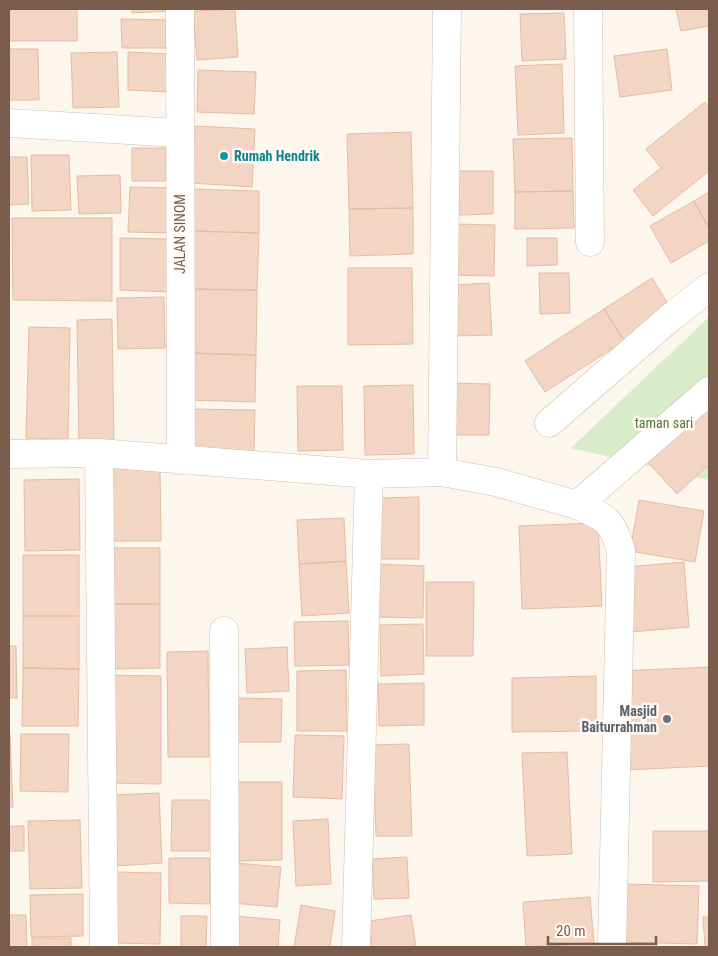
<svg xmlns="http://www.w3.org/2000/svg" width="718" height="956" viewBox="0 0 718 956" font-family="'Roboto Condensed',sans-serif">
<rect width="100%" height="100%" fill="#fdf6ec"/>
<path fill="#d8ecc9" d="M709,317V480L571,448Z"/>
<path fill="#f3d5c3" stroke="#e6bba3" d="M9,9H77V41H9Z
M132,9H170V11L132,13Z
M235,9L238,57L197,60L193,11Z
M676,9H709V26L681,31Z
M564,13L566,59L522,61L520,14Z
M121,19L169,20V48H122Z
M9,49H38L39,100H9Z
M667,49L672,90L620,97L614,56Z
M117,52L119,107L73,108L71,53Z
M128,52L170,54L169,92L128,90Z
M562,64L564,133L518,135L515,66Z
M198,70L256,72L254,114L197,112Z
M705,102L709,107V171L653,216L633,190L661,168L646,149Z
M195,126L255,129L252,187L192,183Z
M411,132L413,208L349,209L347,134Z
M572,138L573,191L515,192L513,139Z
M132,148H166V181H132Z
M31,155H69L71,210L32,211Z
M9,157H27L29,204L9,205Z
M458,171H493V214L459,215Z
M120,175L121,213L79,214L77,176Z
M130,187L172,188L171,233L128,232Z
M192,189L259,191V233L191,231Z
M573,191L574,228L515,229V192Z
M709,192V228L694,201Z
M694,201L709,228V241L671,263L650,226Z
M413,208V254L350,256L349,209Z
M12,218H112V301L13,300Z
M454,224L495,225L494,276L451,275Z
M191,231L259,233L257,290L190,289Z
M120,238L171,239L169,292L120,290Z
M527,238H557V265L527,266Z
M348,268H412L413,344L348,345Z
M539,273H569L570,313L540,314Z
M652,278L672,310L624,341L604,309Z
M489,283L492,335L456,336L454,285Z
M190,289L257,290L256,355L189,353Z
M164,297L165,348L118,349L117,298Z
M604,309L624,341L545,392L525,361Z
M112,319L114,445L79,446L77,320Z
M29,327L70,328L68,439L26,438Z
M189,353L256,355L255,402L188,400Z
M448,383L490,384L489,435H447Z
M413,385L414,454L365,455L364,386Z
M297,386H342L343,450L298,451Z
M709,398V469L707,466L677,494L645,459Z
M189,409L255,410L254,452L188,451Z
M107,467H160L161,541H108Z
M79,479L80,550L25,551L24,480Z
M419,497V559H380L379,498Z
M639,500L704,511L695,562L630,551Z
M344,518L346,561L299,564L297,520Z
M598,523L602,606L522,609L519,526Z
M110,548H160V604H111Z
M23,555H79V616H23Z
M346,561L349,613L302,616L299,564Z
M684,562L689,627L631,632L626,567Z
M379,564L424,566L423,618L378,617Z
M426,582H474L473,656H426Z
M111,604H160V668L110,669Z
M23,616H79V669L23,668Z
M348,621L349,665L295,666L294,622Z
M423,624L424,674L381,676L380,625Z
M9,646H16L17,698H9Z
M287,647L289,691L247,693L245,649Z
M208,651L209,757H168L167,652Z
M709,667V766L626,770L622,671Z
M23,668L79,669L78,726H22Z
M346,670L347,731H297V671Z
M107,675L161,676V784L106,783Z
M596,676V731L512,732V678Z
M424,683V725L379,726L378,684Z
M238,698L282,699L281,742H238Z
M9,734H10L13,807H9Z
M21,734H69L68,792L20,791Z
M295,735L344,736L342,799L293,797Z
M409,744L412,836H376L373,745Z
M567,752L572,854L527,856L522,753Z
M238,782H282V860L239,861Z
M159,793L162,863L115,866L112,795Z
M172,800H209V851H171Z
M328,819L331,884L296,886L293,821Z
M80,820L82,888L30,889L28,821Z
M9,826H24V851H9Z
M653,831H709V881L653,882Z
M407,857L409,898L374,899L372,859Z
M169,858H210V904L169,903Z
M235,863L281,867L277,907L232,903Z
M114,872L161,873L160,944L113,943Z
M621,884L699,886L697,944L619,942Z
M83,894V936L31,937L30,895Z
M590,897L594,943L526,947L523,902Z
M301,905L335,911L330,947H294Z
M9,915H26L27,947H9Z
M411,915L416,947H372L369,921Z
M181,916H207L206,947H181Z
M235,916L280,920L278,947H238Z
M703,917H709V947H705Z
M32,938H71V947H32Z"/>
<g fill="none" stroke-linecap="round" stroke-linejoin="round">
<defs>
<path id="street" d="M180,9L181,460
M588,9L590,242
M9,123L179,133
M549,423L670,318L709,287
M99,453L104,947
M9,454L99,453L369,474L442,472L496,482L577,505L709,391
M442,472L447,9
M577,505C606,518 612,519 621,551L612,947
M224,631L225,947
M356,947L369,474"/>
</defs>
<use href="#street" stroke="#d1beb0" stroke-width="29"/>
<use href="#street" stroke="#fff" stroke-width="28"/>
</g>
<circle fill="#0f9aa8" stroke="#fffaf3" stroke-width="2" cx="224" cy="156" r="5"/>
<circle fill="#6b7280" stroke="#fffaf3" stroke-width="2" cx="667" cy="719" r="5"/>
<g text-anchor="middle" stroke-width="5" stroke-linejoin="round" paint-order="stroke">
<g font-size="14" font-weight="bold" fill="#0d838f" stroke="#fffaf3" text-anchor="start">
<text x="234" y="161">Rumah Hendrik</text>
</g>
<g font-size="14" fill="#7a5c4d" stroke="#fffaf3">
<text transform="translate(180 234) rotate(-90)" y="5">JALAN SINOM</text>
</g>
<g font-size="14" fill="#537a41" stroke="#fffaf3">
<text x="664" y="428">taman sari</text>
</g>
<g font-size="14" font-weight="bold" fill="#5b616d" stroke="#fffaf3" text-anchor="end">
<text x="657" y="716">Masjid<tspan x="657" dy="16">Baiturrahman</tspan></text>
</g>
</g>
<rect width="718" height="956" fill="none" stroke="#7a5c4d" stroke-width="20"/>
<path d="M548 936v8h108v-8" fill="none" stroke="#7a5c4d" stroke-width="2.5"/>
<text x="556" y="936" font-size="15" fill="#7a5c4d" stroke="#fffaf3" stroke-width="4" paint-order="stroke">20 m</text>
</svg>
